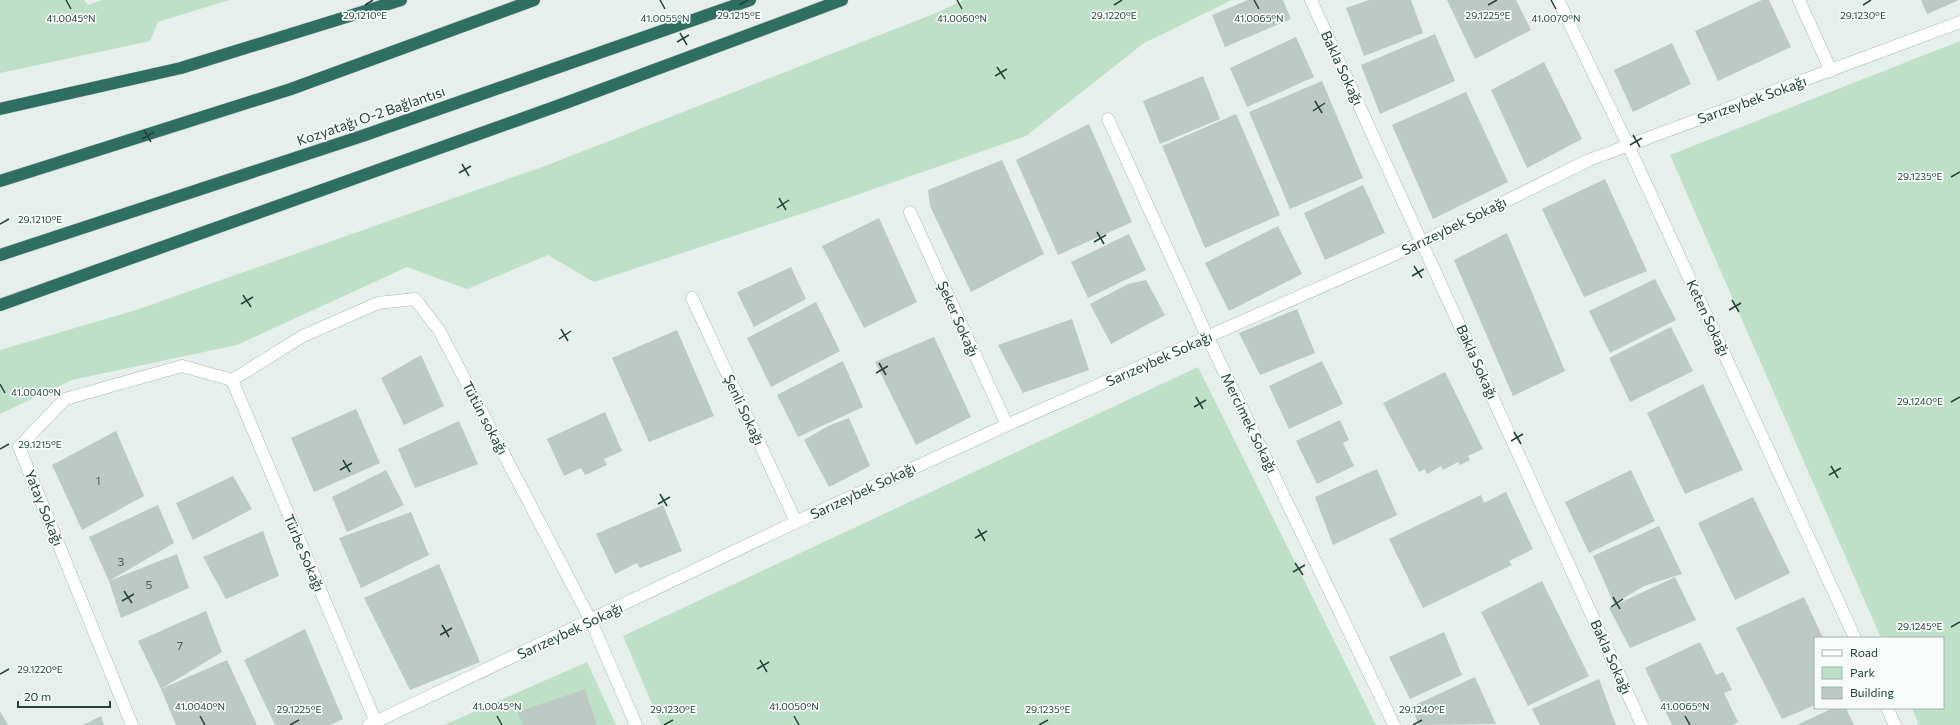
<svg xmlns="http://www.w3.org/2000/svg" width="1960" height="725" viewBox="0 0 1960 725" font-family="Commissioner,sans-serif">
<rect width="100%" height="100%" fill="#e6efeb"/>
<path fill="#bfe0c8" d="M0,0H84L88,5L102,0H229L158,22L150,41L0,73Z
M964,0H1232L1144,43L1026,136L822,207L594,282L548,255L467,289L407,267L237,345L72,380L0,414V350L136,310L545,166L936,13Z
M1960,41V725H1919L1912,708H1943V638H1881L1670,155Z
M1198,367L1376,725H661L623,636Z
M587,662L616,725H444Z"/>
<path fill="#bbcac4" d="M1248,0H1283L1291,19L1225,47L1212,15Z
M1369,0H1411L1423,33L1364,56L1346,8Z
M1447,0H1516L1531,30L1475,59Z
M1762,0H1769L1791,47L1718,81L1695,31Z
M1921,0H1959L1927,14Z
M1435,34L1455,81L1380,114L1361,65Z
M1296,37L1314,77L1247,107L1230,68Z
M1672,43L1691,84L1633,112L1614,70Z
M1544,62L1582,139L1527,168L1491,90Z
M1203,76L1220,119L1160,144L1143,101Z
M1322,81L1363,178L1290,209L1249,112Z
M1466,92L1508,182L1433,219L1392,125Z
M1236,114L1280,215L1205,248L1162,146Z
M1089,124L1132,222L1058,255L1016,160Z
M1002,160L1044,254L971,292L930,206L928,190Z
M1605,179L1647,271L1584,297L1542,209Z
M1363,185L1385,233L1325,260L1304,213Z
M879,218L917,302L864,328L822,246Z
M1278,226L1302,274L1229,311L1205,263Z
M1507,233L1565,371L1513,396L1454,260Z
M1129,234L1146,270L1088,298L1071,262Z
M791,267L806,299L754,327L737,292Z
M1655,279L1676,320L1610,353L1589,311Z
M1146,280L1165,315L1111,344L1090,304L1128,284Z
M816,302L840,351L771,387L747,338Z
M1297,309L1315,353L1260,375L1239,333Z
M1072,319L1089,370L1023,393L998,345Z
M1671,327L1693,371L1630,402L1609,358Z
M677,330L714,416L649,442L612,358Z
M934,337L971,417L916,445L875,362Z
M421,355L444,406L404,425L381,378Z
M843,361L863,407L798,437L777,395Z
M1322,361L1343,404L1289,429L1269,386Z
M1445,372L1483,449L1468,456L1470,460L1460,465L1458,462L1443,470L1441,466L1427,474L1425,469L1419,472L1383,403Z
M1703,384L1743,470L1685,494L1647,413Z
M356,409L380,463L314,492L291,438Z
M605,412L622,451L604,459L607,465L585,475L581,468L564,476L547,439Z
M849,418L870,466L829,487L804,440L828,426Z
M1340,420L1349,440L1343,443L1354,466L1317,484L1296,441Z
M459,421L478,464L415,488L398,449Z
M116,431L144,496L82,530L52,465Z
M1377,469L1397,515L1333,545L1315,497Z
M386,470L404,505L347,532L332,497Z
M1631,470L1655,521L1589,553L1565,502Z
M233,476L252,509L193,540L176,503Z
M1506,492L1533,549L1509,561L1512,565L1423,608L1389,539L1481,495L1484,503Z
M1753,497L1790,573L1735,600L1698,523Z
M158,505L174,543L109,581L177,554L189,588L121,618L109,581L89,537Z
M663,505L682,551L640,568L637,563L615,574L596,534Z
M411,512L429,555L361,588L339,538Z
M1659,526L1682,574L1644,586L1614,604L1593,556Z
M263,531L279,576L226,599L203,557Z
M439,564L480,662L410,690L364,598Z
M1675,577L1696,620L1630,648L1609,608Z
M1542,581L1589,676L1528,706L1481,612Z
M1804,597L1823,638H1815V705L1782,719L1736,628Z
M206,611L222,652L161,689L138,641Z
M305,629L343,719L330,725H275L244,660Z
M1444,632L1462,675L1410,699L1389,657Z
M1700,642L1716,675L1723,672L1732,690L1724,693L1738,722L1733,725H1672L1645,668Z
M227,660L257,725H176L161,689Z
M1475,677L1496,724L1419,725L1411,707Z
M1599,679L1616,725H1540L1532,709Z
M585,689L597,725H523L517,712Z
M1833,708H1846L1854,725H1797Z
M0,711L8,725H0Z
M101,716L104,725H83Z"/>
<g fill="none" stroke-linecap="round" stroke-linejoin="round">
<defs>
<path id="minor" d="M1311,0L1642,725
M1558,0L1628,145L1855,638
M1799,0L1831,71
M1108,119L1208,338L1394,725
M910,212L1007,425
M692,298L796,522
M232,380L303,336L378,303L415,299L439,330L591,621L636,725
M232,380L377,725
M1887,708L1895,725
M132,725L19,447L65,399L182,366L232,380
M369,725L796,522L1007,425L1423,242L1589,160L1960,22"/>
<path id="motorway" d="M0,109L181,68L401,0
M0,181L291,89L534,0
M0,255L365,135L750,0
M0,305L560,105L842,0"/>
</defs>
<use href="#minor" stroke="#a8b8b2" stroke-width="13"/>
<use href="#motorway" stroke="#c2cac8" stroke-width="13"/>
<use href="#minor" stroke="#fff" stroke-width="12"/>
<use href="#motorway" stroke="#2f6f62" stroke-width="12"/>
</g>
<path fill="none" stroke="#24423a" stroke-width="1.5" d="M66,0L71,9M660,0L665,9M957,0L962,9M1254,0L1259,9M1551,0L1556,9M365,5L373,0M739,5L748,0M1114,5L1122,0M1488,5L1497,0M1863,5L1871,0M680,33L687,45M677,42L689,35M997,67L1005,79M995,76L1007,69M1315,101L1322,113M1313,111L1325,103M144,130L151,142M1633,135L1640,147M142,139L154,132M1630,145L1642,138M462,164L469,176M459,173L471,166M1951,177L1960,172M779,198L786,210M777,208L789,200M0,224L9,219M1097,232L1104,244M1094,242L1106,235M1414,266L1422,278M1412,276L1424,269M243,295L251,307M1732,300L1739,312M241,304L253,297M1729,310L1741,303M561,329L568,341M559,339L571,331M879,363L886,375M876,373L888,366M0,384L5,393M1196,397L1203,409M1951,402L1960,397M1194,407L1206,400M1514,432L1521,444M1511,441L1523,434M0,449L9,444M343,460L350,472M1831,466L1838,478M340,470L352,463M1829,475L1841,468M660,494L667,506M658,504L670,497M978,529L985,541M975,538L987,531M1295,563L1303,575M1293,572L1305,565M124,591L132,603M1613,597L1620,609M122,601L134,594M1611,607L1623,599M442,625L449,637M1951,627L1960,622M440,635L452,628M760,660L767,672M757,669L769,662M0,674L9,669M200,716L205,725M497,716L502,725M794,716L799,725M1685,716L1690,725M290,725L299,720M664,725L673,720M1039,725L1048,720M1413,725L1422,720"/>
<g text-anchor="middle" stroke-width="3.5" stroke-linejoin="round" paint-order="stroke">
<g font-size="12" fill="#4a645c">
<text x="98" y="485">1</text>
<text x="121" y="566">3</text>
<text x="149" y="589">5</text>
<text x="180" y="650">7</text>
</g>
<g font-size="14" fill="#24423a" stroke="#f7fbf9">
<text transform="translate(1342 68) rotate(65)" y="5">Bakla Sokağı</text>
<text transform="translate(1752 100) rotate(-20)" y="5">Sarızeybek Sokağı</text>
<text transform="translate(371 116) rotate(-19)" y="5">Kozyatağı O-2 Bağlantısı</text>
<text transform="translate(1454 226) rotate(-26)" y="5">Sarızeybek Sokağı</text>
<text transform="translate(1708 318) rotate(65)" y="5">Keten Sokağı</text>
<text transform="translate(958 319) rotate(66)" y="5">Şeker Sokağı</text>
<text transform="translate(1159 359) rotate(-24)" y="5">Sarızeybek Sokağı</text>
<text transform="translate(1477 362) rotate(66)" y="5">Bakla Sokağı</text>
<text transform="translate(744 410) rotate(65)" y="5">Şenli Sokağı</text>
<text transform="translate(485 418) rotate(62)" y="5">Tütün sokağı</text>
<text transform="translate(1249 423) rotate(64)" y="5">Mercimek Sokağı</text>
<text transform="translate(863 491) rotate(-25)" y="5">Sarızeybek Sokağı</text>
<text transform="translate(44 508) rotate(68)" y="5">Yatay Sokağı</text>
<text transform="translate(304 553) rotate(67)" y="5">Türbe Sokağı</text>
<text transform="translate(570 631) rotate(-25)" y="5">Sarızeybek Sokağı</text>
<text transform="translate(1611 657) rotate(66)" y="5">Bakla Sokağı</text>
</g>
</g>
<g font-size="10" text-anchor="middle" fill="#24423a" stroke="#f7fbf9" stroke-width="3.5" stroke-linejoin="round" paint-order="stroke">
<text x="1114" y="19">29.1220°E</text>
<text x="365" y="19">29.1210°E</text>
<text x="739" y="19">29.1215°E</text>
<text x="1488" y="19">29.1225°E</text>
<text x="1863" y="19">29.1230°E</text>
<text x="71" y="22">41.0045°N</text>
<text x="665" y="22">41.0055°N</text>
<text x="962" y="22">41.0060°N</text>
<text x="1259" y="22">41.0065°N</text>
<text x="1556" y="22">41.0070°N</text>
<text x="1920" y="180">29.1235°E</text>
<text x="40" y="223">29.1210°E</text>
<text x="36" y="396">41.0040°N</text>
<text x="1920" y="405">29.1240°E</text>
<text x="40" y="448">29.1215°E</text>
<text x="1920" y="630">29.1245°E</text>
<text x="40" y="673">29.1220°E</text>
<text x="200" y="710">41.0040°N</text>
<text x="497" y="710">41.0045°N</text>
<text x="794" y="710">41.0050°N</text>
<text x="1685" y="710">41.0065°N</text>
<text x="299" y="713">29.1225°E</text>
<text x="673" y="713">29.1230°E</text>
<text x="1048" y="713">29.1235°E</text>
<text x="1422" y="713">29.1240°E</text>
</g>
<rect x="1814" y="637" width="130" height="72" fill="#f7fbf9" stroke="#a3b1ad"/>
<rect x="1822" y="650" width="20" height="6" fill="#ffffff" stroke="#a3b1ad"/>
<text x="1850" y="657" font-size="12" fill="#24423a">Road</text>
<rect x="1822" y="667" width="20" height="12" fill="#bfe0c8" stroke="#a3b1ad"/>
<text x="1850" y="677" font-size="12" fill="#24423a">Park</text>
<rect x="1822" y="687" width="20" height="12" fill="#bbcac4" stroke="#a3b1ad"/>
<text x="1850" y="697" font-size="12" fill="#24423a">Building</text>
<path d="M18 701v6h92v-6" fill="none" stroke="#24423a" stroke-width="2"/>
<text x="24" y="701" font-size="12" fill="#24423a" stroke="#f7fbf9" stroke-width="3" paint-order="stroke">20 m</text>
</svg>
